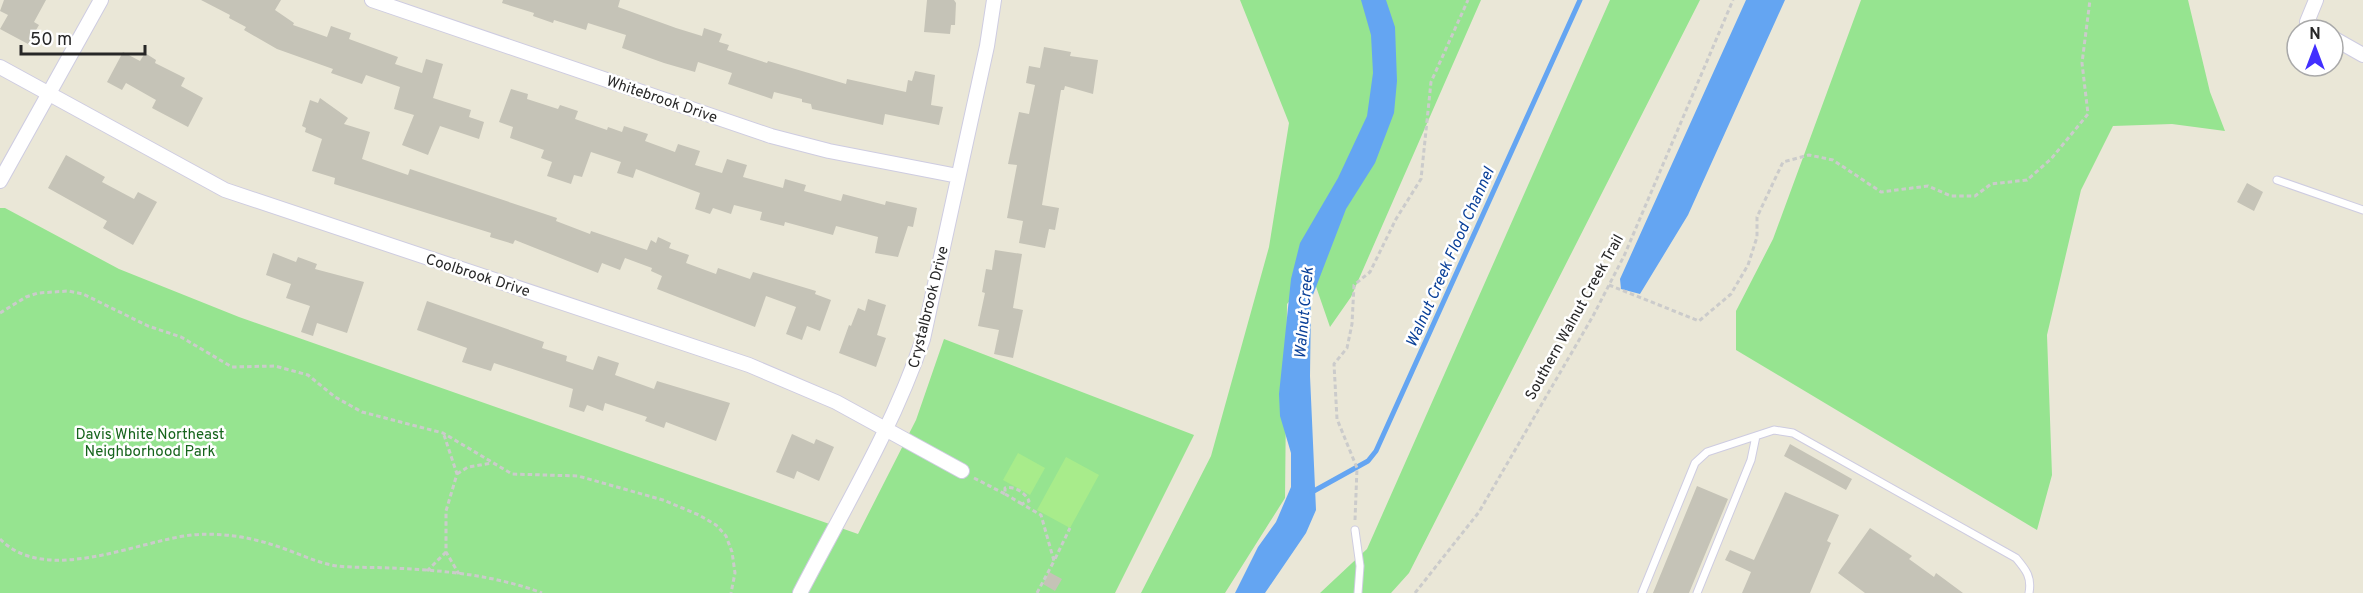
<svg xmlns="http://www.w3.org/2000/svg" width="2363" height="593" viewBox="0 0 2363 593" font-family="Overpass,sans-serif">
<rect width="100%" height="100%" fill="#eae7d7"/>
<path fill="#96e490" d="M1240,0H1481L1351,297L1330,327L1312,275L1287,304L1285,498L1225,593H1141L1211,456L1269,247L1289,123Z
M1610,0H1700L1409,573L1391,593H1320L1367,549Z
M1861,0H2188L2210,92L2225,131L2172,124L2113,126L2081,190L2047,335L2052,475L2037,530L1736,350V311L1773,239Z
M0,208H5L119,269L239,317L858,534L916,420L944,339L1194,435L1115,593H0Z"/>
<path fill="#a8ec8b" d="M1018,453L1045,468L1030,495L1003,480Z
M1066,457L1099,475L1070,528L1037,510Z"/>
<path fill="#64a5f2" d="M1361,0H1386L1395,27L1397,81L1394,113L1375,163L1346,209L1311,300L1310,376L1316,510L1306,533L1265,593H1235L1258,547L1276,522L1291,487V453L1280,416L1279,394L1291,279L1300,243L1338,178L1367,116L1373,73L1371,35Z
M1746,0H1785L1688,215L1640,294L1621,289L1620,279Z"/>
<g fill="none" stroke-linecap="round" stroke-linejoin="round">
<path stroke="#64a5f2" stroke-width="5" d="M1312,492L1368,461L1376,451L1580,0"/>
</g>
<path fill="#c5c3b7" d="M4,0H46L34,22L39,25L28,44L0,29L8,15L0,11Z
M201,0H281L275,10L294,23L293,25L327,37L331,26L351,33L349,39L398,57L395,64L422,73L426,59L443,64L433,98L471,110L469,117L484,122L479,139L440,126L428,155L402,145L414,115L394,109L400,87L366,75L362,84L331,73L333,69L277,49L244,30L246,27L229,18L230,15Z
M503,0H620L618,7L676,28L702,36L704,28L722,34L719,42L729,45L727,50L767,63L768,61L846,84L847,79L906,92L908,80L912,81L915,71L935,75L931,105L943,107L939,125L885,114L883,125L812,109L811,104L802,102V99L774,92L772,99L728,84L732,73L698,62L695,72L664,63L622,48L626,35L588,23L586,30L554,20L553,23L533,16L534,13L502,3Z
M927,0H954L956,3L955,25H951L950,34L924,32Z
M1044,47L1071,52L1070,56L1098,60L1093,94L1065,86L1064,90H1061L1042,205L1059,208L1055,230L1049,229L1045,248L1019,243L1023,221L1007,218L1017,165L1008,164L1012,145L1019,112L1029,114L1035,85L1026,83L1029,66L1040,68Z
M123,52L140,61L145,53L156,60L155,63L185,78L181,86L203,98L188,127L152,108L156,100L126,83L122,90L107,82Z
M511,89L528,94L527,99L558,109L560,105L578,111L575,119L607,130L608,127L622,132L624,126L648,134L645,141L675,152L678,144L700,151L695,165L722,173L727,159L747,165L743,177L783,188L785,179L806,185L804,191L841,201L843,194L885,205L886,201L917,208L913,227L908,226L898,257L875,253L878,237L836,226L833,235L785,222L784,226L760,220L762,212L734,205L731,214L713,208L710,214L695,209L700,193L636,169L633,178L617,173L621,162L591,152L582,177L574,175L571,184L547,176L552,162L541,158L544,150L510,138L513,127L499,122Z
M320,98L348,118L344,124L370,132L362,159L408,175L410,169L557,218L556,221L590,234L591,231L647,250L651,240L656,243L658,237L671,243L669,248L689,255L686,263L716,274L718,268L750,279L753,272L816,291L815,294L831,300L820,331L807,326L802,340L786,334L796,307L766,296L755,327L657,289L662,276L651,271L652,268L625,258L620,270L602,263L598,273L515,240L513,244L490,237L491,233L334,184L335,178L312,171L322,139L305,132L306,128L302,126L310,100L318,103Z
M66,155L105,177L102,182L134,199L138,192L157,202L133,245L103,228L107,221L48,188Z
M2247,183L2263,192L2254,211L2237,202Z
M995,250L1022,254L1013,308L1023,310L1013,358L994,354L999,330L978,326L985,293L982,292L986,269L992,270Z
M273,253L296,262L298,257L317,264L315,269L364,282L347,333L317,323L313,336L301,332L310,306L286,298L291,284L266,275Z
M868,299L886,305L877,335L886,338L876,367L839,353L849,325L851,326L858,308L865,311Z
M427,301L544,342L542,348L567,356L566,361L593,370L598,356L619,363L615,375L654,389L657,381L730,403L716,441L666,422L664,428L645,421L647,417L605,403L603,411L587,405L584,412L569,407L573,389L494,363L491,371L462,362L467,348L417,330Z
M792,434L814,444L816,439L834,447L819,481L797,471L794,479L776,472Z
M1790,444L1852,479L1846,490L1784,456Z
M1697,486L1728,499L1689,593H1653Z
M1785,492L1839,515L1827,541L1831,543L1810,593H1742L1751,572L1725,560L1730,550L1754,560Z
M1870,528L1912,556L1909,559L1934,577L1936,573L1963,593H1865L1838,573Z
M1049,572L1062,579L1055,591L1043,584Z"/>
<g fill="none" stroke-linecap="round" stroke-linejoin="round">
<defs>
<path id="lane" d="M2277,180L2363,210
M1355,530L1360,566L1358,593
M1642,593L1695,463L1707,452L1774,430L1793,433L2016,558C2026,570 2032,577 2029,593
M1697,593L1751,460L1756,436"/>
<path id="street" d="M372,0L771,136L829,151L958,176
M2316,0L2307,22L2320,30
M2333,38L2363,55
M0,67L225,190L749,365L836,402L962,471
M0,181L101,0
M800,593C843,510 893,428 923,339L987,46L994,0"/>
</defs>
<use href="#lane" stroke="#cecce1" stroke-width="9"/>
<use href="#street" stroke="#cecce1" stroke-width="16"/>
<path stroke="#cbcbcb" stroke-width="3" stroke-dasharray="4.5 3" stroke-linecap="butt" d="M1609,285L1699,321L1731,294L1748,265L1757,237V217L1783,162L1809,155L1833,160L1881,192L1928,186L1951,196H1975L1991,184L2027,180L2051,159L2088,114L2082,63L2090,0
M0,313L26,297L38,293L68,291L83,294L148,326L181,337L232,367L275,366L308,375L335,397L362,412L443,433L512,474L578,476L663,500L699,515L716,525L726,536L732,552L735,573L731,593
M444,435L457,474L446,511V552L459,574
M457,474L468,467L492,463
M974,478L1005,494V488C1014,486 1025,492 1029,501L1022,504L1041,515L1054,561L1070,528
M1005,494L1022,504
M1355,520L1357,468L1337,419L1334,364L1347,348L1352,324L1354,285L1370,272L1396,219L1421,179L1431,82L1468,0
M0,539C46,586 137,541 192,535C224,532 255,538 285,549C302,555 318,563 337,566C354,568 373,567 391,568C441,570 495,575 542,593
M427,571L446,552
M1037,593L1054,561
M1415,593L1479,512L1593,316L1624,256L1733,0"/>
<use href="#lane" stroke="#fff" stroke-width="7"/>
<use href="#street" stroke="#fff" stroke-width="14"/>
</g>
<g text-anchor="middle" stroke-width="5" stroke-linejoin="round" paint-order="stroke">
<g font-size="15" fill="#272727" stroke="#fff">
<text transform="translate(662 99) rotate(19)" y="5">Whitebrook Drive</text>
<text transform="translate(478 275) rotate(18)" y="5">Coolbrook Drive</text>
<text transform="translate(928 307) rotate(-76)" y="5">Crystalbrook Drive</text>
<text transform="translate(1574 317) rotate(-61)" y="5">Southern Walnut Creek Trail</text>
</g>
<g font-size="15" fill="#16641c" stroke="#fff">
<text x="150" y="439">Davis White Northeast<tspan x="150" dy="17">Neighborhood Park</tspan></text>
</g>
<g font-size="16" font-style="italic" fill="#093f98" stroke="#fff">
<text transform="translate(1449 257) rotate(-66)" y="6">Walnut Creek Flood Channel</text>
<text transform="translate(1303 313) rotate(-85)" y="6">Walnut Creek</text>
</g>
</g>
<g transform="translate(2315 48)"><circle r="28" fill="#ffffff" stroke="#a9a9a9" stroke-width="1.5"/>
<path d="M0-4.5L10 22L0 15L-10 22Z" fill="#422fff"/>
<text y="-9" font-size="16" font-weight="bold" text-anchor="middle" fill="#272727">N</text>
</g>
<path d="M21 45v9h124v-9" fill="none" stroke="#272727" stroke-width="3"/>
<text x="30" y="45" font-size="18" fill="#272727" stroke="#ffffff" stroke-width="4.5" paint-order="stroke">50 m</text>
</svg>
